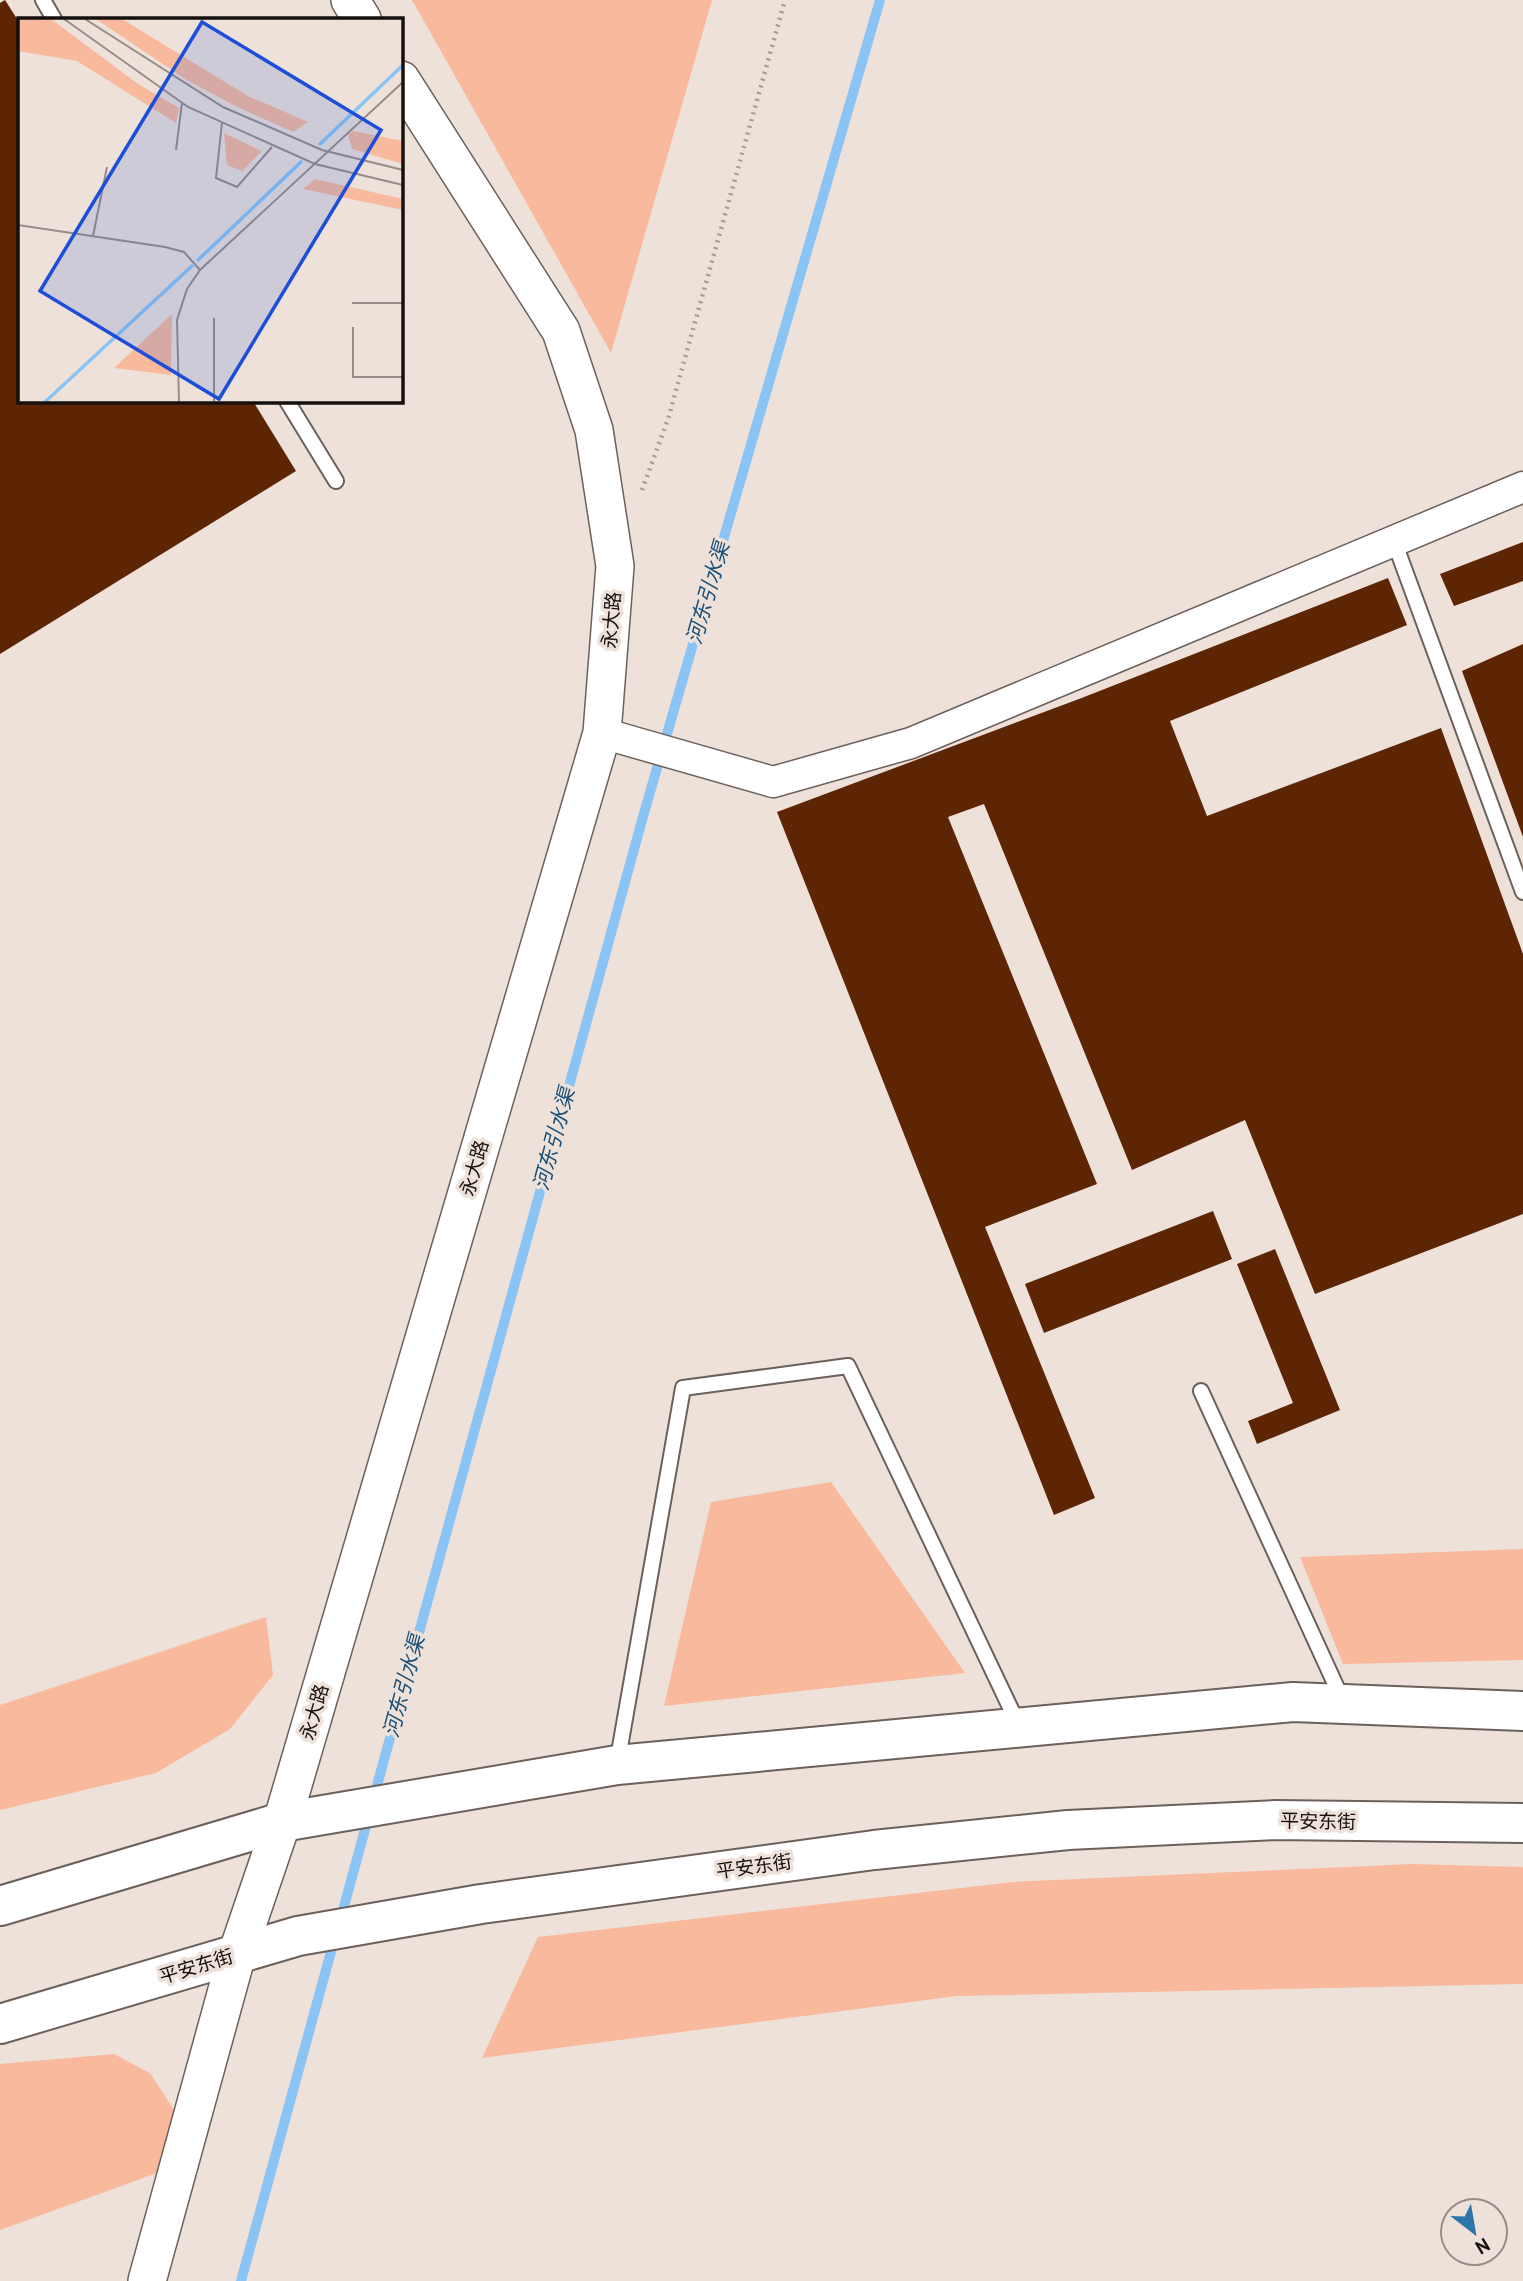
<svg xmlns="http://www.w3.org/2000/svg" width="1523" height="2281" viewBox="0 0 1523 2281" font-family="'PT Sans','Noto Sans SC',sans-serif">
<rect width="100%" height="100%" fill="#eee1da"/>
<path fill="#f8b99c" d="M412,0H712L611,353Z
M831,1482L965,1673L664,1706L711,1502Z
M1523,1549V1660L1343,1664L1300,1557Z
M266,1617L273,1675L230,1729L156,1773L0,1810V1705Z
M1411,1864L1523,1867V1984L957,1996L482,2058L538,1937L1013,1882Z
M114,2054L150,2073L185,2127L168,2169L0,2230V2064Z"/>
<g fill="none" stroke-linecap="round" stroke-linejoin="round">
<path stroke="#89c4f4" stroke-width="10" d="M373,1800L644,813L880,0
M340,1921L369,1815
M241,2281L335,1937"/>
</g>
<path fill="#5d2503" d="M5,0L19,22V401H253L296,471L0,654V3Z
M1523,542V581L1454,606L1440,574Z
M1388,578L1407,625L1170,721L1207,816L1441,728L1523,954V1214L1315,1294L1245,1120L1132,1170L984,804L948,817L1097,1184L985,1227L1095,1498L1054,1515L777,812L1079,699Z
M1523,644V837L1462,671Z
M1213,1211L1232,1259L1044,1333L1025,1284Z
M1275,1249L1340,1410L1257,1444L1248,1421L1293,1403L1237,1264Z"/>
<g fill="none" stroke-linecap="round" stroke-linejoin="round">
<defs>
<path id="service" d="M43,0L54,19
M287,401L336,481
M1394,541L1523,892
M1201,1391L1342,1699
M617,1764L683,1388L848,1366L1018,1724"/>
<path id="minor" d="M602,733L773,782L911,743L1523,487"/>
<path id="tertiary" d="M350,0L362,19
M147,2281L237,1954L282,1822L602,733L615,566L594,430L561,331L401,80"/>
<path id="secondary" d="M0,1906L282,1822L617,1765L1293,1702L1523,1711
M0,2024L298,1936L481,1904L874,1850L1068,1830L1276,1820L1523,1823"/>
</defs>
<use href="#service" stroke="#6c605b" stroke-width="18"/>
<use href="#minor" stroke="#6c605b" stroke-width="33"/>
<use href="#tertiary" stroke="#6c605b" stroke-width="40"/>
<use href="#secondary" stroke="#6c605b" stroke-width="42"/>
<path stroke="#a59a95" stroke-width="4.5" stroke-dasharray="2 5" stroke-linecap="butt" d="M642,490L668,419L785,0"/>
<use href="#service" stroke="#fff" stroke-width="14"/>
<use href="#minor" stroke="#fff" stroke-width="30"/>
<use href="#tertiary" stroke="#fff" stroke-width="37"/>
<use href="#secondary" stroke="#fff" stroke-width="38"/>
</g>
<g text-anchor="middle" stroke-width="7" stroke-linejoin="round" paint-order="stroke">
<g font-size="19" fill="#15100e" stroke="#eee1da">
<text transform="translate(611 620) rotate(-85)" y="7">永大路</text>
<text transform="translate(474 1168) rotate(-74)" y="7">永大路</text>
<text transform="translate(314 1712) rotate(-74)" y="7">永大路</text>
<text transform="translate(1318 1821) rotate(1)" y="7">平安东街</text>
<text transform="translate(754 1866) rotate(-8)" y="7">平安东街</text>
<text transform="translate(196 1966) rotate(-17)" y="7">平安东街</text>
</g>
<g font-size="21" font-style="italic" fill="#185077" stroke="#eee1da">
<text transform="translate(708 593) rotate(-74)" y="7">河东引水渠</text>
<text transform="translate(554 1139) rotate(-75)" y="7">河东引水渠</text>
<text transform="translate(404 1686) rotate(-75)" y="7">河东引水渠</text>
</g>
</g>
<g transform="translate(18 18)">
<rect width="385" height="385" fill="#eee1da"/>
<path d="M0,1H33L120,66L161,90L158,105L59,43L0,33ZM78,1H104L230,78L290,104L275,114L215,87L167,61ZM335,113L385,123V146L334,131L330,117ZM206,115L244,133L224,153L209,147ZM297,161L385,181V192L285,171ZM154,296L153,357L96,350Z" fill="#f8b99c"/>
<path fill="none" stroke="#89c4f4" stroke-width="3.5" d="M301,127L385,47M179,243L284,143M27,384L175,247"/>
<path fill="none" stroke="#978d88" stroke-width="2" d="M46,1L170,89L297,146L385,167M67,1L205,89L304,132L385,152M204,105L198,160L219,169L254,129M158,132L164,85M0,207L147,229L166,234L182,252M75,218L89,149M334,285H385M196,300V384M335,309V359H385M161,384L159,302L169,271L182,252L385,64"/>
<path fill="#1d4ed8" fill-opacity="0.15" stroke="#1d4ed8" stroke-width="3.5" d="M184,4L363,112L201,381L22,273Z"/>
<rect width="385" height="385" fill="none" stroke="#15100e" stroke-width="3.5"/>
</g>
<g transform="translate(1474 2232) rotate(149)"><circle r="33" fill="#eee1da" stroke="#978d88" stroke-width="2"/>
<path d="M0-5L12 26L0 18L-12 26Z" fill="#2d76aa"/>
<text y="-10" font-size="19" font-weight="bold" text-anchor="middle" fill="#15100e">N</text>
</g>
</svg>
